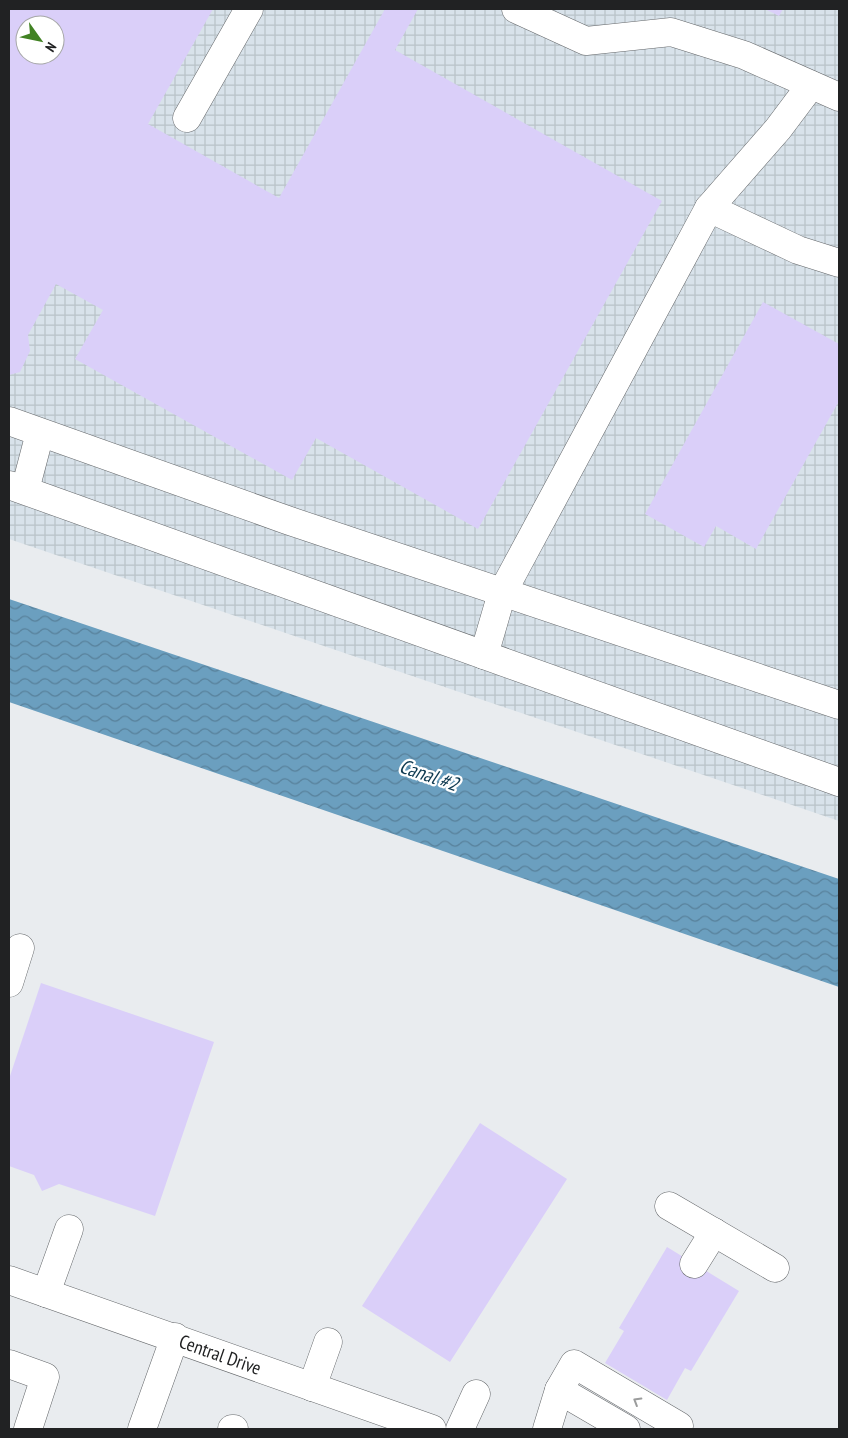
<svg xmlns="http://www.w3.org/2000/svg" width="848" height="1438" viewBox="0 0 848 1438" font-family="'PT Sans Narrow',sans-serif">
<defs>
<pattern id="industrial-grid" width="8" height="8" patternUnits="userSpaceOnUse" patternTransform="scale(1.25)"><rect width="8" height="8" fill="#d8e2ea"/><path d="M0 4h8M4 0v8" fill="none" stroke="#b9c2c8"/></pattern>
<pattern id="water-waves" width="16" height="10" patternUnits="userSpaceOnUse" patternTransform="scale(1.25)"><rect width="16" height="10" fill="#6b9fbf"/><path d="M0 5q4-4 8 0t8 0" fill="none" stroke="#58819b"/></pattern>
</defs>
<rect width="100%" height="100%" fill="#e9ecef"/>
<path fill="url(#industrial-grid)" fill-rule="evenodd" d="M9,9H839V821L9,539ZM25,25H55V55H25Z"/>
<path fill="url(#water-waves)" d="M9,599L839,879V987L9,702Z"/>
<path fill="#dacff9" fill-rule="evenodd" d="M9,9H213L148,124L279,198L385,9H418L395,50L662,201L478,529L316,438L292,480L75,359L103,310L56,284L28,335L30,351L20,372L9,375ZM25,25H55V55H25Z
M765,9H783L779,16Z
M763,302L839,344V401L756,549L716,526L704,547L645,514Z
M41,983L214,1042L155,1216L59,1184L42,1191L34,1175L9,1166V1079Z
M480,1123L567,1179L450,1362L362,1306Z
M667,1247L739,1291L691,1371L685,1368L667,1400L605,1363L624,1331L619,1328Z"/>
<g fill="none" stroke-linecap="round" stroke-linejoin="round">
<defs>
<g id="minor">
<path d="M516,9L586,41L671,32L744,55L839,97"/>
<path d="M187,118L249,9"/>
<path d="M709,208L798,250L839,263"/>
<path d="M9,421L287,520L839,705"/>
<path d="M9,485L839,782"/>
<path d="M25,490L40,433"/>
<path d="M484,655L502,593L709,208L778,129L811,85"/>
<path d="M9,983L20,948"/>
<path d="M669,1206L775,1268"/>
<path d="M694,1264L714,1232"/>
<path id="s1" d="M9,1280L432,1429"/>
<path d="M46,1293L69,1229"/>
<path d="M9,1364L45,1377L28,1429"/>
<path d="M312,1387L328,1342"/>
<path d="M559,1390L626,1429"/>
<path d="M142,1429L175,1337"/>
<path d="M232,1429H234"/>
<path d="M460,1429L476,1394"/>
<path d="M547,1429L559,1390L574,1364L679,1426L677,1429"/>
</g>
</defs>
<use href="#minor" stroke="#65686b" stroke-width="29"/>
<use href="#minor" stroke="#fff" stroke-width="28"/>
</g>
<defs><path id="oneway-chevron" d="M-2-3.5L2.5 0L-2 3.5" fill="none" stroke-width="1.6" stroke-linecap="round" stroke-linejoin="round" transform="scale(1.25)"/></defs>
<use stroke="#9b9c9c" href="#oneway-chevron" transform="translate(637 1401) rotate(-149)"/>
<g text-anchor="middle" stroke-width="4.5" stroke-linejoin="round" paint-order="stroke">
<g font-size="19" fill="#212223" stroke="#fff">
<text dy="7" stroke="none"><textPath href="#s1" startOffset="224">Central Drive</textPath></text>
</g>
<g font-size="20" font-style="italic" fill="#0f3a51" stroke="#fff">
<text transform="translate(429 775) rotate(19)" y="7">Canal #2</text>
</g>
</g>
<rect width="848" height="1438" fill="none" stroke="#212223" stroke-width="20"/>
<g transform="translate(40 40) rotate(123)"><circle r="24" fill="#ffffff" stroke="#a6a7a7"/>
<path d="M0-4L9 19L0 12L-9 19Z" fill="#418223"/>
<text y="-8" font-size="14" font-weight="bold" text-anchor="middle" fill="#212223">N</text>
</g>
</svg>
